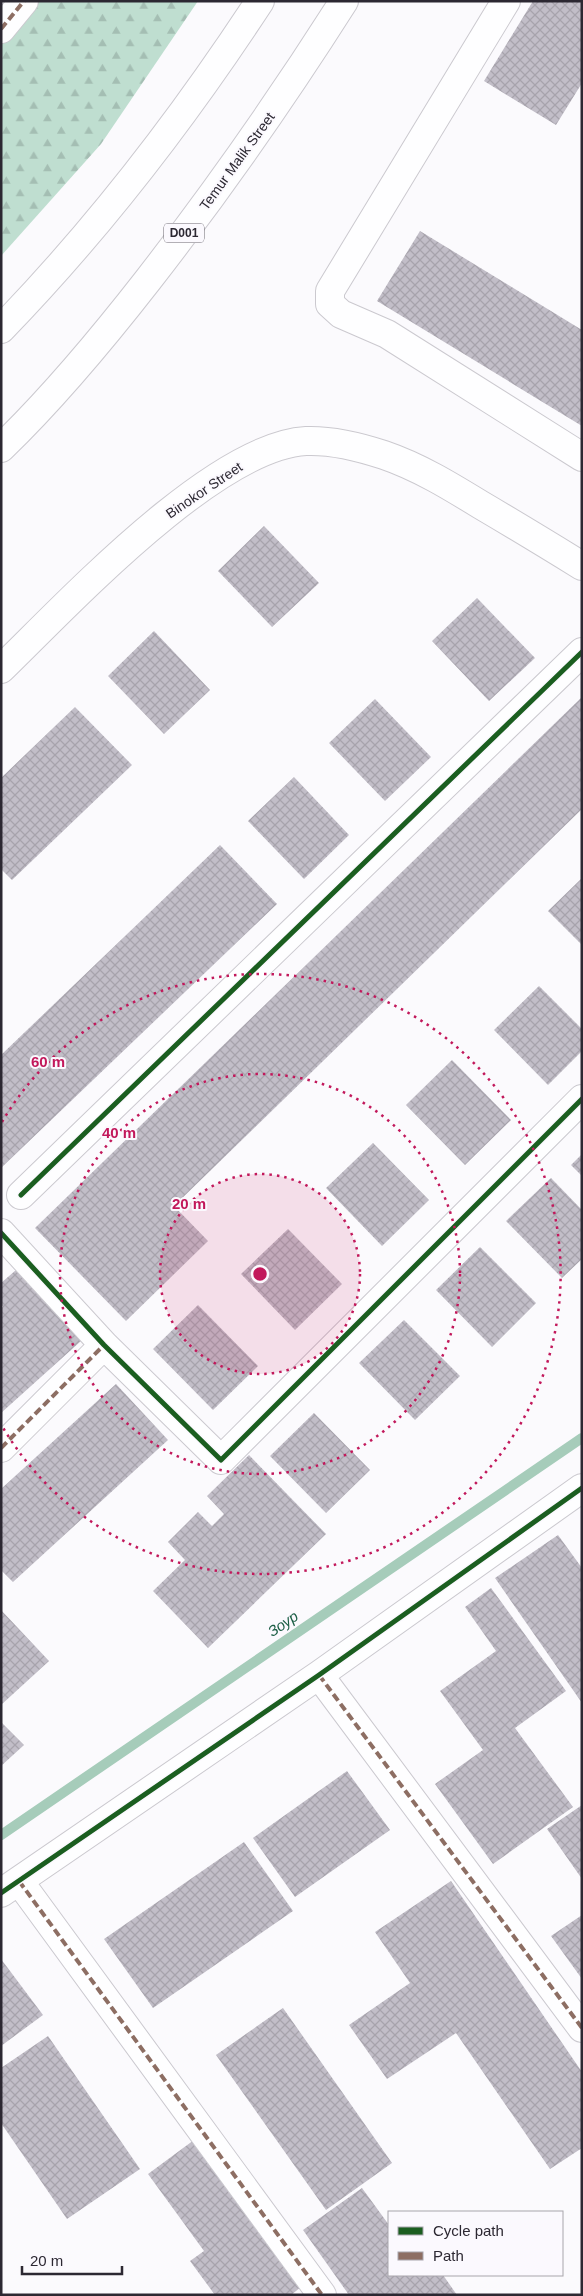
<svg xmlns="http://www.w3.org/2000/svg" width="583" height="2296" viewBox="0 0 583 2296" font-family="Helvetica,sans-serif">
<defs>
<pattern id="forest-firs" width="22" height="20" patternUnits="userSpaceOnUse" patternTransform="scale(1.25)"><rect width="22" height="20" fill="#bfded0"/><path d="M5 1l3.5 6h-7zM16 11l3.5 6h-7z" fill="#a4beb3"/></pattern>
<pattern id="building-cross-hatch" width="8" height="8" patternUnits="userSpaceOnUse" patternTransform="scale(1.25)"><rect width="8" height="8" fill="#c2bec8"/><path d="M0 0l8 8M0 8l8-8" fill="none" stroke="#a7a3ac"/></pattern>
</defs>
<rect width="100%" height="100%" fill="#fbfafd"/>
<path fill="url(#forest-firs)" d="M24,1H198L101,144L1,256V29Z"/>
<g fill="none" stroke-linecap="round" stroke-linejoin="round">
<path stroke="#a6ccba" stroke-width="10" d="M1,1835L582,1438"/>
</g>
<path fill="url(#building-cross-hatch)" d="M533,1H582V83L556,125L484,81Z
M420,231L582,330V426L377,301Z
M264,526L319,583L272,627L218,571Z
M477,598L535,658L489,701L432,641Z
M154,631L210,690L164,734L108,676Z
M582,697V809L174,1206L208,1241L126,1321L35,1228Z
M375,699L431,757L385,801L329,743Z
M75,707L132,765L12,880L1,869V778Z
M294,777L349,835L304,879L248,821Z
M220,845L277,904L1,1168V1055Z
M582,878V945L548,911Z
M539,986L582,1029V1051L548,1085L494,1030Z
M452,1060L511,1120L465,1165L406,1105Z
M373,1143L429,1200L382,1246L326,1188Z
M582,1154V1176L571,1165Z
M551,1178L582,1210V1259L562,1278L506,1221Z
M288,1229L342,1284L295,1330L241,1274Z
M480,1247L536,1303L492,1347L436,1290Z
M16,1270L81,1341L1,1413V1308L3,1307L1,1304V1283Z
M198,1305L258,1366L213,1410L153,1349Z
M404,1320L460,1376L415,1420L359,1363Z
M116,1384L168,1440L13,1582L1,1570V1489Z
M314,1413L370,1470L326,1513L270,1456Z
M249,1455L326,1534L208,1648L153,1591L185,1560L168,1542L198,1512L212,1526L224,1514L207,1496Z
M558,1535L582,1568V1703L495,1578Z
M491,1588L566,1691L515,1728L573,1807L493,1864L435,1784L483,1750L440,1691L496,1651L465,1607Z
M1,1610L49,1661L1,1705Z
M1,1722L24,1745L1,1766Z
M347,1771L390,1830L295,1897L253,1838Z
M582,1805V1879L547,1829Z
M244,1842L293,1911L153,2008L104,1939Z
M451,1881L582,2072V2148L550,2169L456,2033L387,2079L349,2025L410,1983L375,1932Z
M582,1915V1979L551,1936Z
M1,1959L43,2015L1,2046Z
M283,2008L392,2163L326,2210L216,2055Z
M48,2036L140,2169L67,2219L1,2123V2068Z
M194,2140L301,2287L291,2295H215L190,2261L204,2251L148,2174Z
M362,2188L389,2225V2275H443L457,2295H349L303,2230Z"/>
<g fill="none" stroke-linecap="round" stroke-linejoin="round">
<defs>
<path id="minor" d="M506,1L330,291V304L341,314L387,334L582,457
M1,29L24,1
M21,1195L582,652
M1,1233L104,1345L221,1460L582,1099
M1,1448L104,1345
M319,1675L582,2028
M19,1881L322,2295
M1,1893L319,1675L582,1488"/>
<path id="major" d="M1,669C67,605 214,446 306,441C332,440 360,447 384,455C419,467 450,486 481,505C515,525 548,545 582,566"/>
<path id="highway" d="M1,329C98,229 184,117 260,1
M1,448C55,396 102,339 148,280C218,190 283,97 344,1"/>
</defs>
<use href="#minor" stroke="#cbc9cf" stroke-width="30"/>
<use href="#major" stroke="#cbc9cf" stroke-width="30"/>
<use href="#highway" stroke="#cbc9cf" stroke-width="30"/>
<use href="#minor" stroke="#fefeff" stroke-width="28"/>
<use href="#major" stroke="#fefeff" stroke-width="28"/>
<use href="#highway" stroke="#fefeff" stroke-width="28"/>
<path stroke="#8d6e63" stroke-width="4" stroke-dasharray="8 4" stroke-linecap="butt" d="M1,29L24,1
M1,1448L104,1345
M319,1675L582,2028
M19,1881L322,2295"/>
<defs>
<path id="cycleway" d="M21,1195L582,652
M1,1233L104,1345L221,1460L582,1099
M1,1893L319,1675L582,1488"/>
</defs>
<use href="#cycleway" stroke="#fbf9fe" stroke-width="8"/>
<use href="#cycleway" stroke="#1b5e20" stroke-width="5"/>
</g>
<circle cx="260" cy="1274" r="100" fill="#c2185b" fill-opacity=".12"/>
<g fill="none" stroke="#c2185b" stroke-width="2.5" stroke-dasharray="2.5 5">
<circle cx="260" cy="1274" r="100"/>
<circle cx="260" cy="1274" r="200"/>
<path d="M2 1122A300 300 0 1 1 2 1426"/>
</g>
<g text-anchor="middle" stroke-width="4" stroke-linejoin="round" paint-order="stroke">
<rect fill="#fbf9fe" stroke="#6a676f" stroke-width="1" x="164" y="223.5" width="40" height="19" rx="4"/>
<g font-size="12" font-weight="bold" fill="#2c2832">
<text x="184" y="237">D001</text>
</g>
<g font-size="14" fill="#2c2832" stroke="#fbf9fe">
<text transform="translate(237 161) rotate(-54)" y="5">Temur Malik Street</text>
<text transform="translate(204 490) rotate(-34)" y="5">Binokor Street</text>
</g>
<g font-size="15" font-style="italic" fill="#1b5e44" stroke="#fbf9fe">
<text transform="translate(283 1624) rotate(-34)" y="5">Зоур</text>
</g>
</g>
<circle cx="260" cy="1274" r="8" fill="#c2185b" stroke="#fbf9fe" stroke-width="2.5"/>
<g font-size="15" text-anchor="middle" font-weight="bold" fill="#c2185b" stroke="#fbf9fe" stroke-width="4" stroke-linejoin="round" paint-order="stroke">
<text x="48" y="1067">60 m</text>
<text x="119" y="1138">40 m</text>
<text x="189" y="1209">20 m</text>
</g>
<rect width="583" height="2296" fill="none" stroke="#2c2832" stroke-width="5"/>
<rect x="388" y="2211" width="175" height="65" fill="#fbf9fe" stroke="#a8a5ac"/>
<rect x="398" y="2227" width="25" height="8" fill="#1b5e20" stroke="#a8a5ac"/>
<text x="433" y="2236" font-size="15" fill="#2c2832">Cycle path</text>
<rect x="398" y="2252" width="25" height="8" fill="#8d6e63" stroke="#a8a5ac"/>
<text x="433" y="2261" font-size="15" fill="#2c2832">Path</text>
<path d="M22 2266v8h100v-8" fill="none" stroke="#2c2832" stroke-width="2.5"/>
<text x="30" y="2266" font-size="15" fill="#2c2832" stroke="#fbf9fe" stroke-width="4" paint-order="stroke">20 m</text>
</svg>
